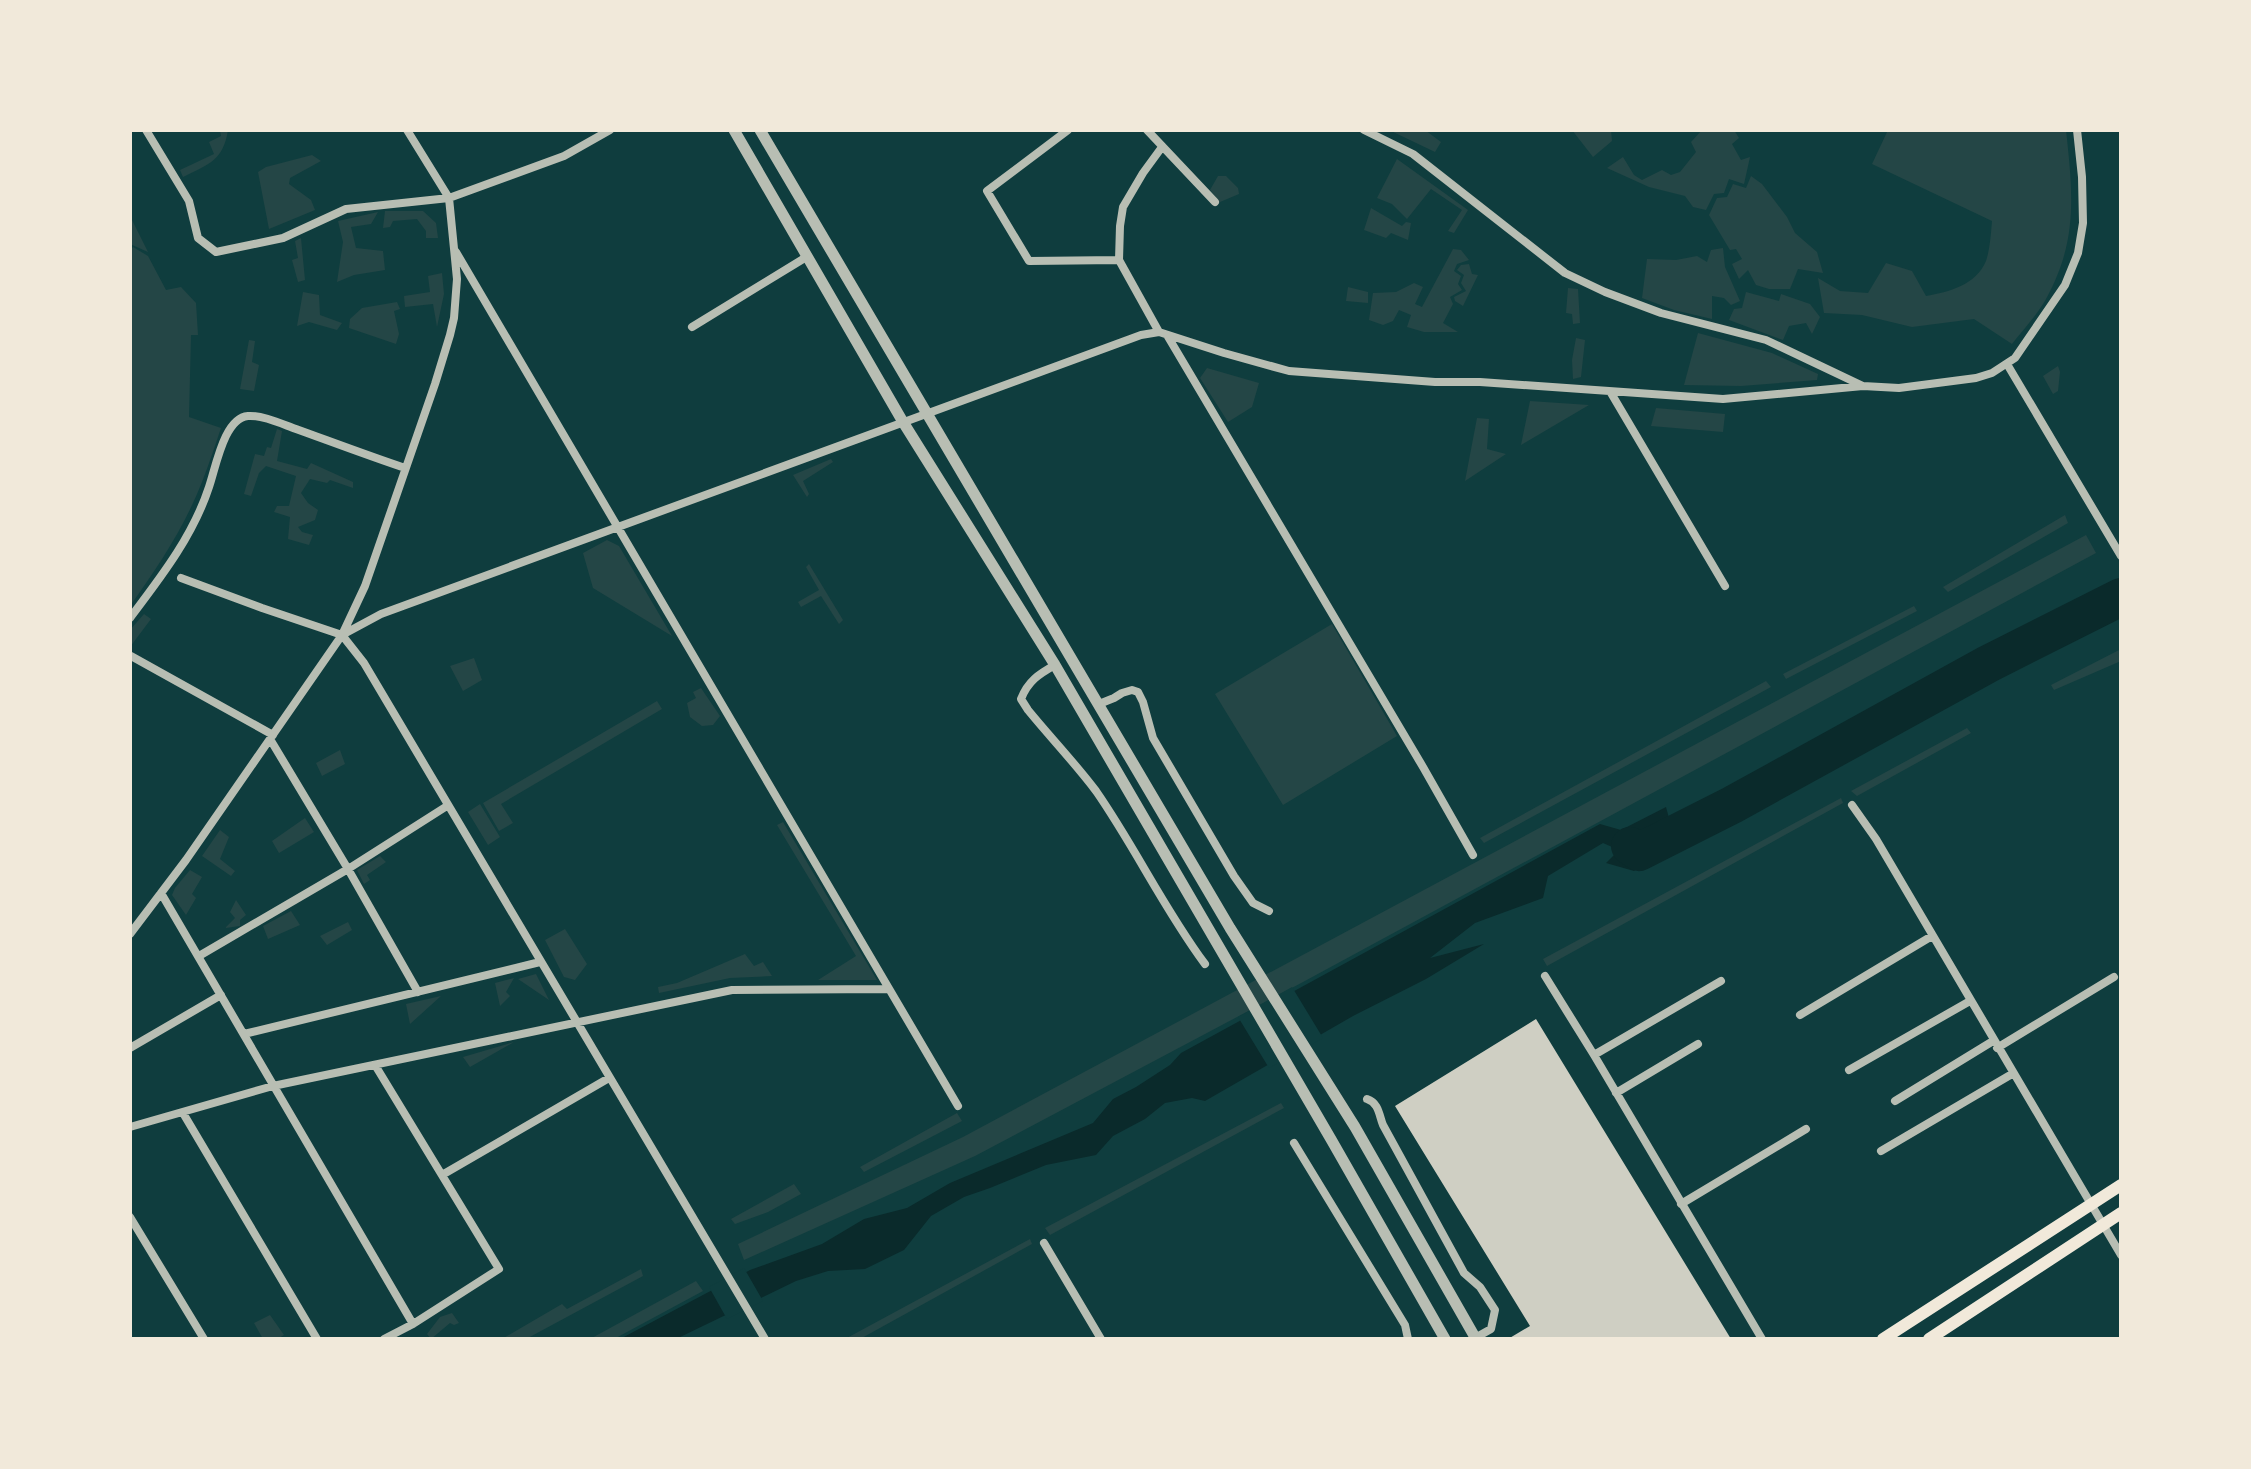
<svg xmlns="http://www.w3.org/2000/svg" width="2251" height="1469" viewBox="0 0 2251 1469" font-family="'Titillium Web',sans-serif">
<rect width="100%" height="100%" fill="#0f3d3e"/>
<path fill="#244646" d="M220,130H228C223,161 209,164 183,177L180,170L214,154L209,142L221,136Z
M1389,130H1425L1441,142L1435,152Z
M1572,130H1611L1612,141L1593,157Z
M1702,130H1734L1739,138L1732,144L1741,160L1750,157L1744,184L1729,179L1724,193L1714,194L1706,210L1693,207L1685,196L1649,187L1607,168L1623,157L1634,175L1642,180L1662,170L1671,175L1680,172L1696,152L1691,142Z
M1888,130H2066C2073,194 2078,241 2046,299C2037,315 2023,330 2012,344L1974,319L1912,327L1862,315L1824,313L1818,278L1840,291L1868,293L1886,263L1912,271L1926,296C1949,292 1976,285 1986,261C1990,249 1991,233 1992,221L1872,164Z
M312,155L321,161L290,178L289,184L311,200L315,210L269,229L258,172L266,167Z
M1397,159L1468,210L1454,233L1448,231L1462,210L1431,189L1407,219L1392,204L1377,198Z
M1218,176H1226L1238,188L1239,194L1220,202L1210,190Z
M1751,176L1762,184L1787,217L1795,233L1817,252L1823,273L1798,269L1790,289H1769L1756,285L1748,270L1739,279L1732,264L1742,259L1736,249L1730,250L1709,215L1717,198L1727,197L1733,184L1746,188Z
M1371,208L1402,226L1406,222L1411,223L1408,240L1391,233L1386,238L1364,230Z
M385,211H423L436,223L438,238H426V231L417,219L393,221L390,227L383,228Z
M378,212L371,224L351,227L356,248L383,251L385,270L354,275L337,282L343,242L338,221Z
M130,216L148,252L130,244Z
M301,238L305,280L298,282L292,260L298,258L295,241Z
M133,247L148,256L166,290L181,287L196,303L198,335H191L189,417L221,428C215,446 209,464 202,482C185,526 158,567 130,606V250Z
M1723,248L1725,267L1740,301L1731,305L1724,298L1712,296V319L1674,310L1642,298L1647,259L1676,260L1697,256L1707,262L1711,250Z
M1453,249L1461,250L1469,260L1457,264L1454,271L1461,276L1458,284L1462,290L1450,297L1453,304L1443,323L1458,332H1424L1407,327L1411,315L1399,310L1393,321L1383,325L1369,320L1373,293L1396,292L1414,283L1423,287L1415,304L1422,307Z
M1469,264L1472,274L1478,275L1463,306L1455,301L1454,297L1466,291L1461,283L1464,275L1457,270L1461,265Z
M442,273L444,294L437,327L433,304L405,307L404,296L430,292L428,276Z
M1348,287L1368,292V303L1346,301Z
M1568,288L1578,289L1580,323L1573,324L1572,314L1566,313Z
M303,292L319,295L320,315L342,323L337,330L309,322L297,326Z
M1746,292L1779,301L1781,294L1810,304L1820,317L1812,334L1806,323L1789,326L1783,340L1729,320L1734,309L1742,308Z
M397,302L400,309L394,311L399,334L396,344L349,328L350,319L362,308Z
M1698,333L1772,353L1818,374L1817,380L1741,386L1684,385Z
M1576,338L1585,340L1581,377L1573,379L1572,360Z
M249,340L255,341L252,362L259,365L254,391L240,389Z
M2058,366L2060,372L2058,391L2053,394L2043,376Z
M1207,368L1259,383L1252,407L1228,422L1200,378Z
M1530,401L1589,405L1521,445Z
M1656,408L1725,414L1723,432L1651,426Z
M1477,418L1489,419L1487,449L1506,454L1465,481Z
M277,429L282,431L277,461L307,469L311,463L353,482V488L330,480L327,483L310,479L301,493L308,503L318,510L315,520L298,527L302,532L313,535L309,545L288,539L290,517L274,512L277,506H289L296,476L266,466L259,473L251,496L244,494L255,454L264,456L267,447L271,448Z
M831,459L833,462L803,481L809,494L807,497L793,475Z
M2065,515L2068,523L1948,592L1943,587Z
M2086,535L2096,553L1303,982L975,1156L744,1260L738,1244L963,1137Z
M607,540L619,546L672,636L593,588L583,553Z
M809,564L843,620L839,624L821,596L801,607L798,602L819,590L806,567Z
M1914,606L1917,611L1786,679L1783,674Z
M144,614L151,619L130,647V630Z
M1332,624L1397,736L1283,805L1215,694Z
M2121,649V661L2054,690L2051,685Z
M474,658L482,680L463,691L450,666Z
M1766,681L1771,687L1484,843L1480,838Z
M701,688L720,716L713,725L702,726L690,717L687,703L696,698L693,692Z
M657,701L662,709L501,804L513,823L499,831L483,803Z
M1967,728L1971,733L1857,796L1851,791Z
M340,750L345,764L322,776L316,763Z
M1841,798L1843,803L1547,966L1543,959Z
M480,804L500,837L488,845L468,812Z
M305,818L314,832L279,853L272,841Z
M783,822L877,980H818L856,956L777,825Z
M220,830L229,837L220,859L235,871L231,876L202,856Z
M380,856L386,862L367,875L370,880L364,884L357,870Z
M190,870L202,877L192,894L196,898L186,915L172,895L175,888Z
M236,900L246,915L240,920V926L225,928L235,918L230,912Z
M291,911L300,925L268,939L263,926Z
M348,922L352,930L327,945L320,936Z
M565,929L587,964L575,980L564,977L545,940Z
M745,954L754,966L763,962L772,976L730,978L659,993L658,987L677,983Z
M536,974L549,1000L518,979Z
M514,978L506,992L510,996L500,1006L495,983Z
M441,996L410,1024L406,1004Z
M514,1042L470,1067L463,1057Z
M1281,1103L1284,1108L1050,1235L1045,1228Z
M957,1113L962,1121L864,1172L860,1167Z
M794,1184L801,1194L768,1212L735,1224L731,1219Z
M1030,1239L1032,1244L860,1339H845Z
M641,1269L643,1276L526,1339H502L562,1304L567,1309Z
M696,1281L703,1291L614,1339H590Z
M452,1313L459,1323L454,1325L450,1323L431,1339L427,1334L440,1317Z
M270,1315L284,1335L277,1339H263L254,1323Z"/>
<path fill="#0a2a2b" d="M1666,807L1676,844L1634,871L1606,863L1619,850L1603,843L1548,876L1543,898L1475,923L1430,958L1484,944L1426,979L1353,1016L1205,1101L1192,1098L1165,1103L1145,1119L1113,1136L1096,1155L1046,1165L990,1188L964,1197L931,1216L904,1250L865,1269L828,1271L796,1281L676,1339H620L750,1270L822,1244L864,1219L907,1208L950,1183L1093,1123L1113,1099L1136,1087L1170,1065L1181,1053L1600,824L1621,830Z"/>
<path fill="#0f3d3e" d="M1292,987L1323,1038L1269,1068L1238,1017Z
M744,1268L763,1301L727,1319L709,1287Z"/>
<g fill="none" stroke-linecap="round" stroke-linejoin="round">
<path stroke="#0a2a2b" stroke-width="38" d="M1630,846L1639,852L1732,805L1988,664L2121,597"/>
</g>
<path fill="#cfcfc3" d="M1536,1019L1731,1339H1508L1530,1326L1395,1106Z"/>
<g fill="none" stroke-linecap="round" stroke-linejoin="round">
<path stroke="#b8beb3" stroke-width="8" d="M146,130L189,201L198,238L216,252L283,238L346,209L449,198L564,156L610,130
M1068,130L987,191L1029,261L1119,260
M1147,130L1215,202
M1364,130L1413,154L1565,273L1605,292L1661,313L1766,340L1863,386
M456,252L958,1106
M692,327L808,256
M1159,332L1119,260L1120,226L1123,207L1143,173L1162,147
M1167,335L1423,767L1473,855
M2007,364L2121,556
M1611,393L1725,586
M181,578L262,608L342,635L364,663L765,1339
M130,618C161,577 193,536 209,487C216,467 224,418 248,416C263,415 282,424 296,429C332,442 369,456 405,468
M342,635L381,614L1141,335L1159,332L1224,353L1289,371L1435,382H1480L1723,399L1863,386L1899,388L1976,378L1992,373L2015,358L2065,285L2078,253L2083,223L2082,177L2077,130
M131,656L273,735
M1055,665C1039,674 1028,681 1021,699L1028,710C1050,737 1075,763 1096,791C1135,847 1164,909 1205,964
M1099,704L1114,698L1122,693L1132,690L1138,692L1143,702L1153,738L1234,876L1253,903L1269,911
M270,739L348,869L418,992
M1852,805L1876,839L2121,1255
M161,893L413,1324
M130,934L186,860L342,635L365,586L435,384L450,335L454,318L457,279L449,198L407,130
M199,956L348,869L447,806
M1545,976L1594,1055L1762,1339
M1800,1015L1932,936
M244,1034L540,962
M130,1048L221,995
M1997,1048L2114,977
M1594,1055L1721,981
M375,1065L499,1269L413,1324L384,1339
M1849,1070L1970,1001
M1616,1093L1698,1044
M1367,1099C1379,1103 1379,1115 1383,1125L1464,1273L1480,1287L1495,1310L1491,1329L1475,1338
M1895,1101L1993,1041
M183,1113L317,1339
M130,1127L273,1086L732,990L889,989
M1294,1143L1405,1325L1408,1339
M1881,1151L2012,1074
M442,1175L609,1078
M1681,1204L1806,1129
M130,1217L204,1339
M1044,1243L1101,1339"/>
<path stroke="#b8beb3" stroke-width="11" d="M734,130L903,422L1055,665L1332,1141L1445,1339
M760,130L1230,928L1355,1127L1476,1339"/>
<path stroke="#f1e9da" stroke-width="12" d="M1883,1339L2121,1185
M1929,1339L2121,1213"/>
</g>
<rect width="2251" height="1469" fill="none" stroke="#f1e9da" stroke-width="264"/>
</svg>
